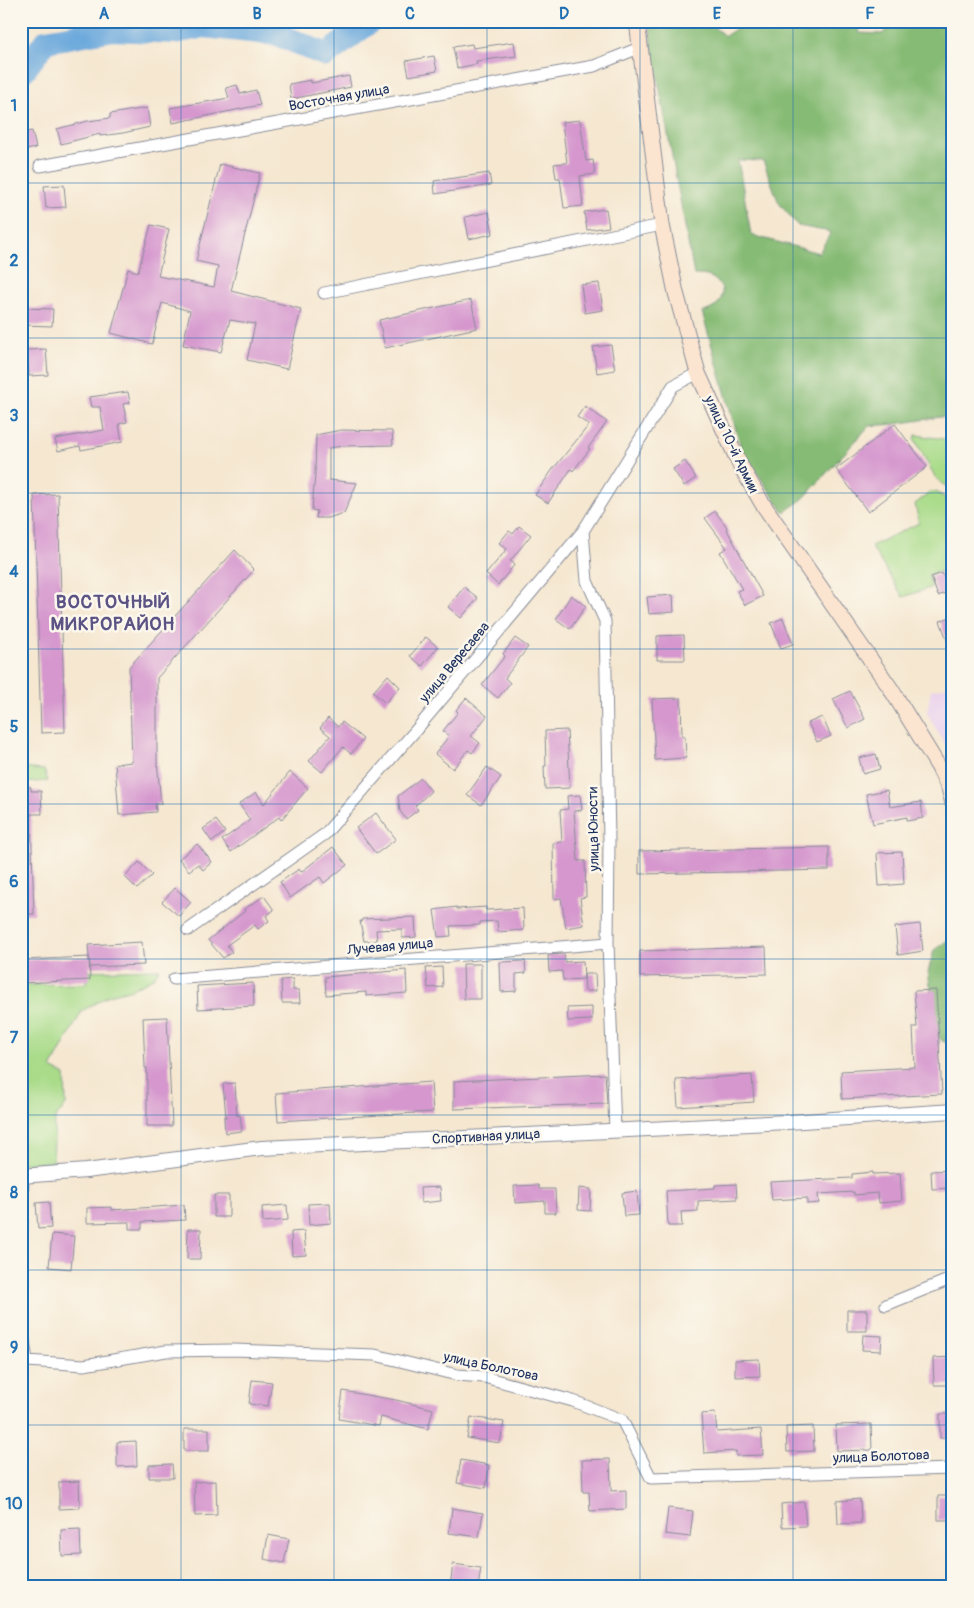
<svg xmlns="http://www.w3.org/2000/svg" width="974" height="1608" font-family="Pangolin,sans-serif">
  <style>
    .built { fill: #ead1ed }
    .green { fill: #a9db89; stroke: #628574 }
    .forest { fill: #86bb75; stroke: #50756a; fill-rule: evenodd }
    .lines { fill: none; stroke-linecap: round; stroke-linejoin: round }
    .river { stroke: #6aa8dc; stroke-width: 24 }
    .building { fill: #d597ce }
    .minor-casing { stroke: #888b97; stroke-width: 13 }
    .tertiary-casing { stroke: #888b97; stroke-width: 16 }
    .secondary-casing { stroke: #888b97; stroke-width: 17 }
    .minor { stroke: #fff; stroke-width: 11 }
    .tertiary { stroke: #fff; stroke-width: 14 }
    .secondary { stroke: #fce5d0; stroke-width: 15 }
    .grid { fill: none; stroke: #1f6fb2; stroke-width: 1; stroke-opacity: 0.55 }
    .labels { text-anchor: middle; stroke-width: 5; stroke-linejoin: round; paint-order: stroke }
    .street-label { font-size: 14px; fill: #1b2f5e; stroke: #fbf7ec }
    .district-label { font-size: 19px; font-weight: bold; letter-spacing: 1px; fill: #5c5385; stroke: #fbf7ec }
    .neatline { fill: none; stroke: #1f6fb2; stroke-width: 2 }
    .grid-label { font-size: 16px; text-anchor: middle; font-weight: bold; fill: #1f6fb2 }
  </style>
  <rect width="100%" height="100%" fill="#fbf7ec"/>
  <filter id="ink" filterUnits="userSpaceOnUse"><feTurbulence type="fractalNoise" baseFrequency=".02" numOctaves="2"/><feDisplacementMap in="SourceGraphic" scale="10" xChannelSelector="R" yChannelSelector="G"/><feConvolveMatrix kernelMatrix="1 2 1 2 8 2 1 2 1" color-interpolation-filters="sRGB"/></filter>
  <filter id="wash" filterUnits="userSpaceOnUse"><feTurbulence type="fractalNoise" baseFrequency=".0096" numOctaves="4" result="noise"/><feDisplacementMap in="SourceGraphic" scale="20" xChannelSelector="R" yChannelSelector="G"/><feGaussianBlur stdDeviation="1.12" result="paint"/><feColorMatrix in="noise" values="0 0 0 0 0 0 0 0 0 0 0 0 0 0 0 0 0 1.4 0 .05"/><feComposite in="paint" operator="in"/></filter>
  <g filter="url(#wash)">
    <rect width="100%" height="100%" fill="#f5e7d0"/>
    <path class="built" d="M953 685V758L927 713 931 690Z"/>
    <path class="green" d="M916 435 952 440 953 488 942 484 934 475 914 438Z
      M931 492H936L953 503V592L945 570 928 575 932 587 903 597 871 546 919 523 915 504Z
      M21 768 44 770 48 781 21 783Z
      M159 969 153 978 132 989 109 995 82 1011 51 1068 65 1075 66 1105 55 1118 53 1162 21 1164V985L86 984V971Z"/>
    <path class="forest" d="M650 21H706L725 36 748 21H856L859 33 882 34 897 21H953V415L895 424 869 426 803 499 784 512 742 451 702 312C719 310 731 291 714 279 708 275 701 275 694 275L651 42ZM738 160 763 161 779 203 798 226 831 232 819 253 751 235Z
      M948 940 953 942V1044L942 1041 930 1022 931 990 928 972 934 950Z"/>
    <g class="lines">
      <path class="river" d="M21 69 24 70 46 41 113 29 175 32 204 26 277 34 326 55 371 21"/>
    </g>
    <g id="blocks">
      <path class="building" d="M514 42 516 56 476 61 477 64 457 68 453 47 472 44 473 48Z
        M434 56 437 71 409 76 406 61Z
        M349 76 351 87 291 99 289 84 311 80V83Z
        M237 85 240 94 256 90 260 105 173 123 170 108 229 98 226 88Z
        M147 108 150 127 123 133 100 136V134L61 144 57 129 88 121 110 118V114Z
        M580 120 586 161 593 160 595 174 580 176 583 206 564 208 560 178H556L554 164 567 163 562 122Z
        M32 131 36 148 21 151V133Z
        M220 164 260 173 231 291 301 309 287 369 247 360 255 324 230 320 221 352 183 345 190 311 162 303 152 344 111 333 128 269 138 272 151 225 169 229 158 276 214 287 218 266 196 261Z
        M489 173 491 185 435 194 434 181Z
        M64 185 66 207 46 208 44 186Z
        M606 209 609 227 587 230 584 212Z
        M489 212 493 234 469 239 465 217Z
        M599 283 603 310 585 313 581 285Z
        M471 300 477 328 385 348 379 320Z
        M23 308 53 309 52 326 23 325Z
        M611 345 615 370 597 373 593 347Z
        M46 349 48 375 29 376 27 350Z
        M128 392 130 403 123 404 127 422 119 424 122 442 81 450 80 446 58 451 55 439 104 430 100 407H91L89 397Z
        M585 406 607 422 588 448 590 449 573 471 571 469 548 503 535 495 553 469 589 425 577 417Z
        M895 424 927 467 868 512 836 469Z
        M341 430 392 431 393 445 344 446 329 448V480L357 483 344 513 328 518H316L317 511 312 510 315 474 316 435Z
        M685 461 696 478 684 486 673 469Z
        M58 494 65 732 41 733 34 495Z
        M715 511 727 527 726 528 763 596 745 605 737 591 742 589 720 552 727 548 705 518Z
        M519 526 531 535 510 561 515 564 498 585 486 574 507 549 499 543 509 531 513 534Z
        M235 550 254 570 157 678V761L161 804H155L156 812 119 815 115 764 132 762 129 667Z
        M942 573 950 591 938 596 931 577Z
        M464 587 478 598 461 618 448 607Z
        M571 595 586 606 570 629 556 619Z
        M673 595 674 612 649 614 647 597Z
        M953 616V652L952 653 940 621Z
        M783 618 793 644 781 648 771 623Z
        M684 635 685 660H657V636Z
        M426 637 438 647 422 666 410 656Z
        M515 638 528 647 505 678 510 683 498 698 482 685 505 656 503 654Z
        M388 675 400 687 385 703 373 692Z
        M850 691 865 719 848 728 833 699Z
        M466 698 487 716 471 736 480 743 472 753 468 750 453 769 435 754 449 736 443 731 458 712 456 710Z
        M681 698 682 736H685L686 758 655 760 652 699Z
        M822 717 831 736 817 742 808 723Z
        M328 718 338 727 342 722 363 739 351 754 343 747 322 772 309 761 330 736 320 728Z
        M567 730 570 788 545 789 544 766H546L545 731Z
        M876 754 880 769 863 774 859 758Z
        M487 767 501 777 481 805 467 795Z
        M290 772 308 788 281 820 279 817 231 852 222 840 250 820 239 804 256 792 264 804Z
        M421 778 431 791 415 806 418 810 406 819 400 811 398 796Z
        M21 787H31V791H41L42 814H31L34 914H21Z
        M887 790 890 807 921 802 923 818 907 821V817L873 824 866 794Z
        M580 795 582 810 574 811 578 861H585L586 897 580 898 584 925 566 928 561 898 554 899 553 843 562 842 560 810 568 809 567 796Z
        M376 813 396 839 376 854 356 828Z
        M216 820 225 832 212 842 203 829Z
        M197 844 212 862 203 870 198 864 189 871 179 859Z
        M333 847 347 865 324 883 320 877 290 898 280 882 299 869 301 872Z
        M829 847V870L639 874V851Z
        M902 852 904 884 879 886 877 853Z
        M139 862 152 875 137 889 125 877Z
        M175 888 191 902 179 916 162 902Z
        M264 896 274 910 266 916 269 921 258 929 255 925 227 945 232 952 223 958 208 940 245 911 244 909Z
        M457 907V909L486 907V910L523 908 524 930 498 932 497 921 480 922V925L450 926 451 936 438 937 434 910Z
        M415 917 416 937 402 938V929L376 930 377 941H364L360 921H362V919Z
        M920 924 923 951 898 955 895 927Z
        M142 942 144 965 90 967 88 945Z
        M766 947 767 974 640 977V951Z
        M564 954 565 962 583 961 584 979 563 980 562 971 549 972 548 955Z
        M89 957 90 980 21 983V960Z
        M525 961 526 973 516 974V991L501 992 500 962Z
        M463 964H481V999H464Z
        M442 967 443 987 428 988 426 968Z
        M406 970 407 993 366 996V992L326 995 325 977Z
        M584 974H595L596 991H585Z
        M293 979V990H299L300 1003H282L281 980Z
        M253 983 254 1006 198 1009 197 986Z
        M936 990 942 1094 842 1099 841 1071 915 1067 913 1027H917L914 991Z
        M592 1007V1020L568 1021 567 1008Z
        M167 1017 172 1126H147V1068H145L143 1018Z
        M605 1074 607 1104 454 1109V1081Z
        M752 1075 754 1102 678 1107 676 1080Z
        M431 1082 433 1112 278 1121 276 1093Z
        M235 1083 237 1116 240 1115 242 1131 225 1133 224 1117H226L223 1084Z
        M953 1170V1188L932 1189 931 1171Z
        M873 1172V1174L900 1173 902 1201 879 1203 878 1193 854 1195V1192L818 1194 819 1203 807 1204V1198L772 1200 770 1182 852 1178V1174Z
        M736 1184 737 1199 698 1201V1211L681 1212 682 1226H668L666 1191 715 1188V1185Z
        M538 1185 539 1189H555L556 1213H545V1201L515 1203 514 1186Z
        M440 1187 441 1201 421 1203 420 1188Z
        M579 1188 591 1189 590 1211 578 1210Z
        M637 1191 639 1215 624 1216 622 1193Z
        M214 1195H229V1217H214Z
        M49 1202 51 1228 38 1229 36 1203Z
        M330 1203 331 1223 309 1225 308 1204Z
        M184 1205 185 1220 142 1222V1229H129V1222L87 1223V1208L112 1207V1210Z
        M287 1205 288 1220 263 1222 262 1207Z
        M188 1229H201L200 1259H187Z
        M304 1231 306 1255 292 1256 291 1232Z
        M52 1234 74 1236 71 1269 49 1267Z
        M847 1310H867V1331H847Z
        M863 1335 882 1336 881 1351 862 1350Z
        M953 1357V1385H934L933 1358Z
        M759 1359 760 1376 735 1377V1360Z
        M252 1380 272 1382 268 1406 249 1404Z
        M343 1391 396 1400 433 1409 428 1429 381 1417 379 1426 339 1419Z
        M715 1413 717 1432 761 1429 763 1455 736 1456V1451L704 1453 701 1414Z
        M940 1414H953V1439L940 1438Z
        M471 1417 504 1422 500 1443 467 1438Z
        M871 1424 872 1450 837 1451 836 1425Z
        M813 1426 814 1451 787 1452 786 1427Z
        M184 1429H209V1451H184Z
        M136 1441 137 1466 117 1467V1442Z
        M610 1459 611 1491 626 1490V1509L590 1511 589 1492H583L582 1460Z
        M461 1460 489 1465 486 1488 457 1483Z
        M172 1464 173 1478H149V1465Z
        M79 1481 80 1508 59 1509V1482Z
        M216 1481 217 1515 195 1516 194 1482Z
        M938 1496H953V1520H938Z
        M860 1499 861 1523 838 1524 837 1501Z
        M804 1502 806 1526 782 1527 781 1504Z
        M452 1508 483 1513 479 1537 449 1533Z
        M668 1508 693 1511 690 1537 665 1534Z
        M80 1529 81 1555 62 1556 61 1530Z
        M268 1535 289 1539 284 1563 264 1559Z
        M453 1564 481 1568 478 1587H450Z"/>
    </g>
  </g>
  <g filter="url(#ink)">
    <use href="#blocks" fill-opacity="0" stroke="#888b97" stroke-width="1"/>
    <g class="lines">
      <defs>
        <path id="minor" d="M40 166 594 66 639 48
          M324 293 662 225
          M583 531 587 581 605 621 609 841 608 943 615 1130
          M188 930 325 834 416 730 583 531 673 386 698 373
          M174 979 608 943
          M21 1259 23 1176
          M886 1305 953 1278
          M21 1320 27 1361 84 1365 166 1351 233 1350 375 1355 457 1375 484 1377 573 1401 622 1420 651 1478 953 1469"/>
        <path id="tertiary" d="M21 1176 86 1171 262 1148 788 1122 953 1111"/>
        <path id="secondary" d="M637 21 662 225 676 293 698 373 740 465 762 503 891 689 938 766 949 788 953 803"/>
      </defs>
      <use href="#minor" class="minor-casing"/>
      <use href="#tertiary" class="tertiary-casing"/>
      <use href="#secondary" class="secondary-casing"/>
      <use href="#minor" class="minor"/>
      <use href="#tertiary" class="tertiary"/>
      <use href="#secondary" class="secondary"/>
    </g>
  </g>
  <path class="grid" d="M181 21V1587M334 21V1587M487 21V1587M640 21V1587M793 21V1587M21 183H953M21 338H953M21 493H953M21 649H953M21 804H953M21 959H953M21 1115H953M21 1270H953M21 1425H953"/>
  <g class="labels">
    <g class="street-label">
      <text transform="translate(339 97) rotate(-10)" y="5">Восточная улица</text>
      <text transform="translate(732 444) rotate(64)" y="5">улица 10-й Армии</text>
      <text transform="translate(454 662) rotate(-50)" y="5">улица Вересаева</text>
      <text transform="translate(593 829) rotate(-91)" y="5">улица Юности</text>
      <text transform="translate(390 946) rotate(-5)" y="5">Лучевая улица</text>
      <text transform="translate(486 1136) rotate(-3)" y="5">Спортивная улица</text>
      <text transform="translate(491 1366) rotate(12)" y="5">улица Болотова</text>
      <text transform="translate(881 1456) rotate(-2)" y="5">улица Болотова</text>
    </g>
    <g class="district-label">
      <text x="113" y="608">ВОСТОЧНЫЙ<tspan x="113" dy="22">МИКРОРАЙОН</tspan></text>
    </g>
  </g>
  <rect width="974" height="1608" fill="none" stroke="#fbf7ec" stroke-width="55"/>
  <rect x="28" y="28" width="918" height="1552" class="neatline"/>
  <g class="grid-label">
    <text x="104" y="19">A</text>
    <text x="257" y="19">B</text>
    <text x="410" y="19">C</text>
    <text x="564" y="19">D</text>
    <text x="717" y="19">E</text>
    <text x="870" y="19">F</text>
    <text x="14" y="111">1</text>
    <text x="14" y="266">2</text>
    <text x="14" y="421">3</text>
    <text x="14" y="577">4</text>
    <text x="14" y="732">5</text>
    <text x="14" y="887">6</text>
    <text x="14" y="1043">7</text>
    <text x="14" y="1198">8</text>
    <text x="14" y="1353">9</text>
    <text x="14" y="1509">10</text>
  </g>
</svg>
